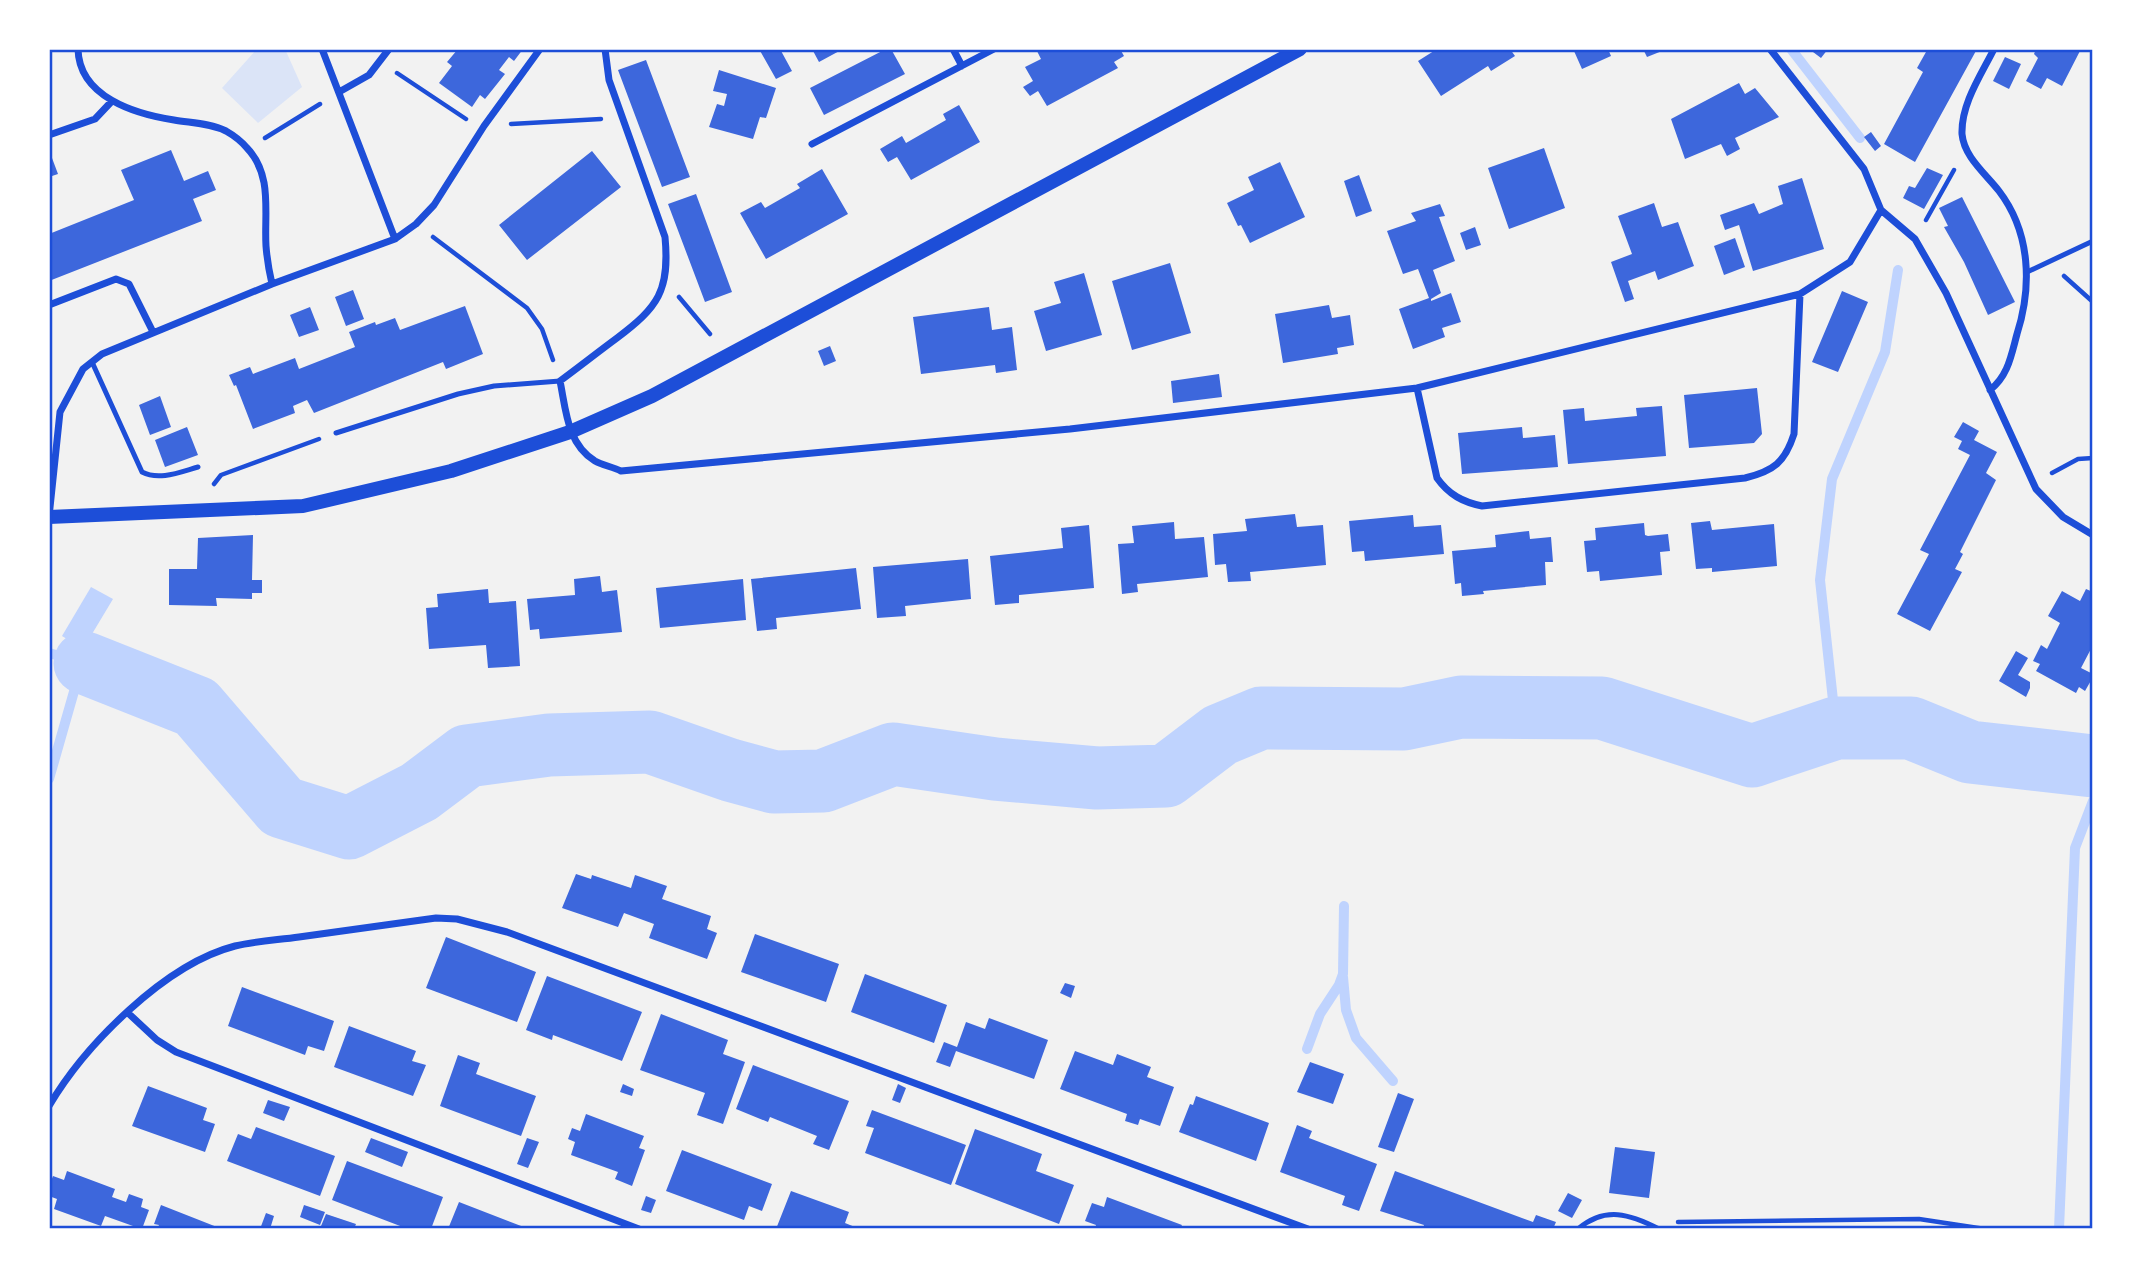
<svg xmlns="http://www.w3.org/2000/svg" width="2142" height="1278" font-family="Georgia,serif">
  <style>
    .green { fill: #dbe4f7 }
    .water { fill: #bfd3fe }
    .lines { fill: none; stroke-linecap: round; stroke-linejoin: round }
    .stream { stroke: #bfd3fe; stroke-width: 10 }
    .river { stroke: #bfd3fe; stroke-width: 63 }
    .building { fill: #3d67dc }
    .path { stroke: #1d4ed8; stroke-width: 4.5 }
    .service { stroke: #1d4ed8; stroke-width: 5 }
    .minor { stroke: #1d4ed8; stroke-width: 7 }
    .secondary { stroke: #1d4ed8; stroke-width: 14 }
    .neatline { fill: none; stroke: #1d4ed8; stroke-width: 2.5 }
  </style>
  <rect width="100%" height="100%" fill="#f2f2f2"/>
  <path class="green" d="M257 49H285L302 87 258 123 222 88Z"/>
  <path class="water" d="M91 587 113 599 83 649 62 636Z"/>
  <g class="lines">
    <path class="stream" d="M1791 49 1860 138
      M49 653 85 663 75 688 49 779
      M1836 728 1820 580 1832 479 1885 352 1898 270
      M1343 977 1346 1010 1356 1038 1393 1081
      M1307 1049 1320 1014 1339 985 1343 974 1344 906
      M2059 1229 2075 848 2093 801"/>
    <path class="river" d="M85 663 196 707 282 807 349 828 419 792 467 756 549 745 650 742 730 770 774 782 823 781 893 754 995 769 1097 778 1166 776 1220 735 1261 718 1404 719 1461 707 1602 708 1752 756 1836 728H1911L1970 752 2093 766"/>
  </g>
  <path class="building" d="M458 49H523L514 61 509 57 499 70 505 74 485 99 480 95 472 107 439 83 452 66 447 62Z
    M759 49H780L792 71 776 79Z
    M812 49H843L819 62Z
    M886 49H891L905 74 824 115 810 88Z
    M1036 49H1107L1109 52 1120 49 1124 56 1114 62 1118 68 1047 106 1038 91 1030 96 1023 87 1033 81 1025 67 1041 59Z
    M1437 49H1510L1515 56 1491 71 1488 66 1441 96 1418 61Z
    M1580 49H1608L1611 56 1582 69 1574 51Z
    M1643 49H1661L1662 51 1647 57Z
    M1814 49H1828L1821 58 1813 52Z
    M1921 49H1977L1915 162 1884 144 1923 72 1917 68 1926 52Z
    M2036 49H2081L2062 86 2047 78 2041 89 2026 81 2038 58 2034 54Z
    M2005 57 2021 64 2009 89 1993 81Z
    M646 60 690 177 662 187 618 70Z
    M719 70 776 88 766 118 760 117 753 139 709 127 717 104 724 106 727 94 713 91Z
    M1739 83 1745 94 1755 88 1779 117 1735 138 1740 149 1727 156 1721 144 1685 159 1671 119Z
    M959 105 980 142 911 180 897 157 888 162 880 149 902 136 906 143 946 120 943 114Z
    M1871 132 1881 146 1875 151 1864 137Z
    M1544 148 1565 208 1509 229 1488 168Z
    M171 150 184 181 208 171 216 190 193 199 202 221 49 281V234L134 200 121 170Z
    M592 151 621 187 527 260 499 225Z
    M52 158 58 174 49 177V159Z
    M1280 162 1305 217 1250 243 1241 225 1238 226 1227 203 1254 190 1248 177Z
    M1927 168 1943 175 1924 209 1903 198 1909 186 1915 188Z
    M822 169 848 214 766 259 740 213 761 202 765 208 800 188 797 184Z
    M1359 175 1372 211 1356 217 1344 181Z
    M1802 178 1824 249 1753 271 1739 225 1725 230 1720 215 1754 203 1759 214 1783 204 1778 186Z
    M696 194 732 292 705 302 668 204Z
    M1962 197 2015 302 1988 315 1964 262 1944 227 1948 226 1939 208Z
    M1654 203 1662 227 1678 222 1694 266 1658 280 1655 271 1628 281 1634 299 1625 302 1611 262 1632 254 1618 216Z
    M1440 204 1445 216 1439 217 1455 261 1433 270 1441 293 1431 299V301L1451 293 1461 322 1442 328 1445 337 1413 349 1399 309 1429 298 1418 269 1403 274 1387 231 1416 221 1411 213Z
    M1475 227 1481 245 1466 250 1460 233Z
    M1735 238 1745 267 1724 275 1714 246Z
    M1170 263 1191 333 1132 350 1112 281Z
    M1084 273 1102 335 1046 351 1034 311 1061 303 1054 282Z
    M353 290 364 319 346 326 335 297Z
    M1842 291 1868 302 1838 372 1812 362Z
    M1329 305 1332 318 1350 315 1354 345 1337 348 1338 354 1283 363 1275 314Z
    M465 306 483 354 446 369 443 362 314 413 307 400 293 406 295 413 253 429 236 385 234 386 229 375 250 367 253 374 295 358 299 369 355 347 349 332 375 322 376 325 395 318 400 330Z
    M310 307 319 330 299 337 290 315Z
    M989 307 992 330 1012 327 1017 370 996 373 995 365 921 374 913 317Z
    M830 346 836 361 824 366 818 351Z
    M1219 374 1222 397 1173 403 1171 381Z
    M1757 388 1762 434 1754 443 1689 448 1684 395Z
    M160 396 171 427 150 435 139 405Z
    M1662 406 1666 456 1568 464 1563 410 1584 408 1585 421 1637 416 1636 408Z
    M1963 422 1979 431 1974 440 1997 452 1986 473 1996 480 1960 552 1963 554 1955 569 1962 572 1930 631 1897 614 1929 554 1920 550 1970 455 1958 449 1962 441 1954 437Z
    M187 427 198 455 165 467 155 440Z
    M1522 427 1523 438 1555 435 1558 467 1462 474 1458 433Z
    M1295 514 1297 527 1323 525 1326 565 1250 572 1251 581 1228 582 1226 564 1215 565 1213 534 1247 531 1245 519Z
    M1413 515 1414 527 1441 525 1444 554 1365 561 1364 551 1352 552 1349 521Z
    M1710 521 1712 530 1774 524 1777 566 1712 572V568L1696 569 1691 523Z
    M1174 522 1175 539 1204 537 1208 577 1137 584 1138 592 1122 594 1118 544 1134 543 1132 526Z
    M1644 523 1645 535 1648 536 1668 534 1670 551 1660 552 1662 575 1600 581 1599 571 1587 572 1584 541 1596 540 1595 528Z
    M1089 525 1094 588 1019 595V603L995 605 990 556 1063 548 1061 528Z
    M1529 531 1530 539 1551 537 1553 562H1545L1546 585 1483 591 1484 594 1462 596 1461 583 1455 584 1452 551 1496 547 1495 535Z
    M253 535 252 580H262V593H252V599L216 598 217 606 169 605V569H197L198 538Z
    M968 559 971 599 905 606 906 616 877 618 873 567Z
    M856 568 861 609 776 618 777 629 757 631 751 579Z
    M600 576 602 592 617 590 622 632 540 639 539 629 530 630 527 599 575 595 574 579Z
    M743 579 746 620 660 628 656 588Z
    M488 589 489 603 516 601 520 666 488 668 486 645 429 649 426 608 438 607 437 594Z
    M2086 589 2093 592V645L2081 668 2093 674V677L2085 691 2079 687 2076 693 2036 671 2040 664 2033 661 2041 645 2047 649 2060 623 2048 616 2062 591 2080 601Z
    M2016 651 2028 658 2018 675 2030 682V688L2026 697 1999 681Z
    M576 874 591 879 592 875 631 888 635 875 667 886 662 899 711 916 707 929 717 933 707 959 649 938 654 924 624 913 618 927 562 908Z
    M755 934 839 964 826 1002 741 972Z
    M446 937 536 972 517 1022 426 988Z
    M865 974 947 1005 934 1043 851 1012Z
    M547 976 642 1012 622 1061 553 1035 552 1040 526 1030Z
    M1065 983 1075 986 1071 998 1060 993Z
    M242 987 334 1021 324 1051 308 1046 305 1055 228 1026Z
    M661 1014 728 1040 723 1054 745 1062 723 1124 697 1115 705 1093 640 1070Z
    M989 1018 1048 1040 1034 1079 956 1051 950 1067 936 1062 944 1042 957 1047 966 1022 985 1029Z
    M349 1026 416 1051 412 1061 426 1065 413 1096 334 1067Z
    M1075 1051 1113 1065 1117 1054 1151 1067 1147 1077 1174 1087 1160 1126 1140 1119 1138 1125 1125 1121 1127 1114 1060 1089Z
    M458 1055 480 1063 476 1074 536 1096 521 1136 440 1106Z
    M1310 1062 1344 1074 1333 1104 1297 1092Z
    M753 1065 849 1101 829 1150 813 1144 817 1136 770 1117 768 1122 736 1109Z
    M623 1084 634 1089 632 1096 620 1092Z
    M898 1084 906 1088 900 1103 892 1100Z
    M148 1086 207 1108 203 1120 215 1124 205 1152 132 1126Z
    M1398 1093 1414 1099 1394 1152 1378 1147Z
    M1196 1096 1269 1123 1256 1161 1179 1132 1190 1104 1193 1105Z
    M268 1100 290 1107 284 1121 263 1113Z
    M872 1110 966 1145 951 1185 865 1153 874 1128 866 1126Z
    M586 1114 644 1136 639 1148 645 1150 632 1186 615 1179 618 1172 571 1155 575 1142 568 1139 572 1128 580 1131Z
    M1297 1125 1312 1131 1309 1138 1377 1164 1359 1211 1342 1205 1345 1196 1280 1172Z
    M256 1127 335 1156 320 1196 227 1161 238 1134 251 1139Z
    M975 1129 1042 1154 1036 1171 1074 1185 1059 1224 955 1184Z
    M371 1138 408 1152 402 1167 365 1152Z
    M527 1138 539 1142 528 1168 517 1164Z
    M1615 1147 1655 1152 1649 1198 1609 1193Z
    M682 1150 772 1184 762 1211 749 1206 744 1220 666 1191Z
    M347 1161 443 1197 431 1229H408L332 1200Z
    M67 1171 115 1189 112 1197 126 1202 129 1194 143 1199 141 1207 149 1210 142 1229H132L133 1226 105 1216 101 1226 54 1209 57 1199 49 1196V1186L53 1176 64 1180Z
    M1395 1171 1533 1222 1536 1215 1556 1222 1553 1229H1423L1424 1225 1380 1211Z
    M791 1191 849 1212 845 1223 860 1229H776Z
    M1568 1193 1582 1200 1572 1218 1558 1211Z
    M646 1196 656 1200 651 1213 641 1210Z
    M1107 1197 1182 1225 1180 1229H1095L1096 1225 1085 1221 1092 1203 1104 1207Z
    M459 1202 529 1229H448Z
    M161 1205 222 1229H157L159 1225 154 1224Z
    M304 1205 325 1212 320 1225 300 1217Z
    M266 1213 274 1216 270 1229H260Z
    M326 1214 356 1224 354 1229H331L321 1226Z"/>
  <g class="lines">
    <path class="path" d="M397 73 466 119
      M511 124 601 119
      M265 138 320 104
      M1926 220 1954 170
      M433 237 527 308 542 329 553 360
      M2064 276 2093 302
      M679 297 710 334
      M2052 473 2078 459 2093 458
      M214 484 221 475 319 439
      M1678 1222 1919 1219 1985 1229"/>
    <path class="service" d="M2027 272 2093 241
      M92 362 142 472C159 481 180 472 198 467
      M336 433 458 394 494 386 560 381
      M1578 1229C1605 1206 1630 1214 1659 1229"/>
    <path class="minor" d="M78 49C79 97 135 114 174 120 191 123 210 123 226 131 233 135 242 142 247 148 273 175 264 213 266 246 267 259 269 271 272 284
      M322 49 395 239
      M605 49 609 80 665 237C670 291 658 307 617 338 598 352 579 367 560 381 566 410 567 444 595 461 602 465 613 467 621 471L1070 429 1417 388 1800 294 1850 262 1881 210 1864 169 1770 49
      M953 49 962 66
      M339 92 369 75 389 49
      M49 135 95 119 112 101
      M812 144 994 49
      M1881 210 1915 239 1946 293 2036 489 2063 517 2093 535
      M49 305 116 279 129 284 153 332
      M1417 388 1437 478C1449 495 1463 502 1482 506L1745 478C1774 471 1785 462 1794 434L1800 294
      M1990 390C2008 376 2011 356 2017 334 2032 287 2031 233 1999 191 1986 174 1964 157 1962 134 1961 104 1981 75 1994 49
      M49 517 60 412 83 369 102 354 272 284 395 239 416 224 434 205 484 126 540 49
      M127 1012 157 1040 176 1052 639 1229
      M49 1106C85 1045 165 964 235 946 256 941 278 940 299 937 344 931 390 924 436 918L457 919 507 932 1308 1229"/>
    <path class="secondary" d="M49 517 303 506 451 471 570 432 652 396 1300 49"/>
  </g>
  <rect width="2142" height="1278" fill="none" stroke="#ffffff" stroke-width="102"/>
  <rect x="51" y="51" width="2040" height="1176" class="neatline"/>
</svg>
